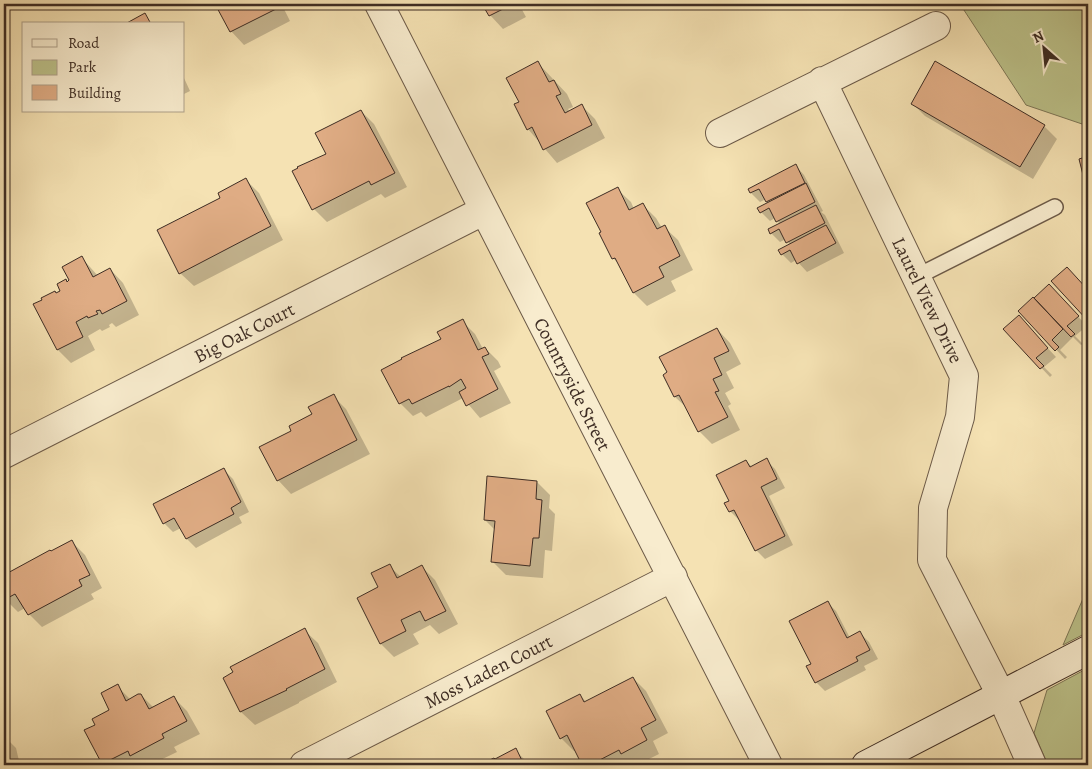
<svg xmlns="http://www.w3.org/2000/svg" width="1092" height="769" font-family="Alegreya,serif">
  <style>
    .green { fill: #bdc38b; stroke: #7e7858 }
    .shadow { fill: #0003 }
    .building { fill: #dfac84; stroke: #3e2d24 }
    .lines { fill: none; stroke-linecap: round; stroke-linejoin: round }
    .lane-casing { stroke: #6c5a48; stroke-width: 18 }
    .street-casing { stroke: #6c5a48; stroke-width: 30 }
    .secondary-casing { stroke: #3e2d24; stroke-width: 30 }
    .lane { stroke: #f8ecce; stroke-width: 15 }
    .street { stroke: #f8ecce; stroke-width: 28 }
    .secondary { stroke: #f8ecce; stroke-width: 28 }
    .labels { text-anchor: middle; stroke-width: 4; stroke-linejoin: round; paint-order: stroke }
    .street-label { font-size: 19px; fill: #3e2d24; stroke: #f8ecce }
  </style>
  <rect width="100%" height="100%" fill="#f5e2b3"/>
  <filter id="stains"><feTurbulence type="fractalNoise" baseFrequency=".004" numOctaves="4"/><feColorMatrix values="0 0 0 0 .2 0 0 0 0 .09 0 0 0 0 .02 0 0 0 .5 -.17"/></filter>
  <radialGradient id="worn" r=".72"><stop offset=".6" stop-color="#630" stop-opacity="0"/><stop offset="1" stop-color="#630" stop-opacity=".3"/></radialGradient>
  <path class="green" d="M960 4H1088V126L1026 105Z
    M1088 587V632L1063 645Z
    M1088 668V765H1048L1034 733 1047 690Z"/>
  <path class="shadow" d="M216 4H290L283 7 290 21 244 45 231 31Z
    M484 4H519L526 17 503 29 490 15Z
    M538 63 567 94 573 107 568 109 570 112 582 106 595 119 605 138 557 163 528 129 520 102Z
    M184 78 190 91 184 94Z
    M912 103 1044 126 1057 139 1033 179 925 116Z
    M361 111 374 124 407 187 385 198 381 194 327 222 314 209 294 171 327 154Z
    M796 166 804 175 823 211 821 212 825 215 844 253 807 272 796 260 791 263 782 254 790 245 786 239 780 242 771 233 780 224 775 218 770 221 761 212 768 204 766 199 760 202 751 193Z
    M246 180 259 193 283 240 194 286 180 273 222 198Z
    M617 189 631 202 634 209 643 205 656 218 662 228 664 227 678 240 693 270 671 281 676 291 647 306 634 293 620 265 613 258Z
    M82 258 98 276 110 269 123 283 139 315 116 327 112 323 109 325 110 327 102 331 100 329 88 336 95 350 71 363 58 350 56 294 61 292 67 283 71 281Z
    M1075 277 1088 291V319L1053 281Z
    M1049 286 1087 326 1075 336 1083 344 1081 345 1073 337 1060 350 1067 357 1065 359 1020 311Z
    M462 321 475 334 483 349 485 348 498 361 501 367 494 371 511 403 480 418 463 398 426 417 421 412 413 416 400 403 443 340Z
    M1027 326 1056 357 1044 367 1052 375 1050 377 1005 329Z
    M717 329 730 343 741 364 726 372 734 388 725 393 731 404 728 406 740 430 712 444 699 431 687 408 675 397 664 375Z
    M4 385 8 392 4 394Z
    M333 396 346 409 370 454 291 494 278 480 293 431 314 415Z
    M766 460 775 469 785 488 769 496 793 545 765 559 756 550 740 520H739L730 511 731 501 746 461 752 467Z
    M224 470 233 479 249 512 239 517 242 523 196 548 186 538 181 528 173 532 164 523Z
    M537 482 550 495 549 508 555 514 552 551 545 550 543 578 506 575 493 562 496 531 485 520Z
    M72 542 85 555 102 588 91 594 94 599 42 627 29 614 25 608 18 612 5 599 4 577 50 551 51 552Z
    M389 566 401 577 422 567 435 580 458 624 439 634 430 625 413 634 419 644 394 657 381 644 358 599 380 588Z
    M827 602 836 611 850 638 860 633 869 642 878 659 864 666 866 670 825 691 816 682 812 665Z
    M304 630 318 643 337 682 299 702V703L255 725 241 712 224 678Z
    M633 678 646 691 668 733 653 741 659 754 637 765 632 763 628 765H583L576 750 574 751 561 738 580 695 586 702Z
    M117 686 131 700 141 695 154 708 174 698 187 711 200 734 174 747 177 752 150 765H105L86 731 97 725 111 711Z
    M4 736 16 748 20 765H4Z
    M515 750 530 765H483Z"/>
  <path class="building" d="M215 4H276L278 8 230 32Z
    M482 4H513L489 16Z
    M145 13 151 24H125Z
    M538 61 549 82 554 80 561 94 556 96 565 113 582 104 592 125 543 150 532 127 527 130 514 104 519 102 506 78Z
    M935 61 1045 125 1020 167 911 104Z
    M361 110 395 173 371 185 369 181 312 210 292 171 298 168 297 167 326 154 315 133Z
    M1088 156V177L1084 179 1079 159Z
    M796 164 805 183 766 202 759 189 750 193 748 189Z
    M246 178 271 226 179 274 157 230 220 198 218 193Z
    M806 183 815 202 776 222 769 208 760 213 757 208Z
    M618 187 629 210 643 203 657 229 665 225 680 256 659 267 664 277 633 293 615 258 612 259 599 233 601 232 586 203Z
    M816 205 825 223 786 243 779 229 770 234 768 229Z
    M826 225 836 243 797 264 790 250 781 255 778 250Z
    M82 256 93 277 110 268 127 301 102 314 100 310 96 311 98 314 88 318 87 316 76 322 83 337 57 350 33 304 42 300 41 298 55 291 56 293 60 291 57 284 66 279 67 282 69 280 62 267Z
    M1067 267 1088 290V306L1085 309 1088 313V321L1051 281Z
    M1049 284 1079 316 1067 326 1075 334 1071 337 1034 298Z
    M1033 297 1063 329 1052 340 1059 347 1055 351 1018 311Z
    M1019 315 1048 348 1036 358 1044 366 1040 369 1003 329Z
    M463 319 478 350 485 347 489 354 482 357 498 389 466 406 459 392 466 388 461 379 449 387V386L412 404 409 399 399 404 381 370 402 359 401 358 441 339 437 332Z
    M717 328 729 351 714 358 722 375 713 379 719 391 715 392 728 417 698 432 679 395 674 397 663 375 667 372 659 357Z
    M334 394 357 440 277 481 259 447 291 431 289 426 312 414 308 407Z
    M767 458 777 479 761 487 785 536 755 551 734 510 729 512 724 503 729 501 716 475 746 460 750 467Z
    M224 468 241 502 231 508 234 514 186 539 174 518 163 524 153 504Z
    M487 476 537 481 536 499 542 500 539 538H533L530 566 491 562 495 521 484 520Z
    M72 540 90 575 79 580 82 586 28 615 15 594 4 600V575L50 550 51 551Z
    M390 564 397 578 422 565 446 611 425 621 420 611 401 620 406 631 380 644 357 598 378 587 371 573Z
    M828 601 847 638 860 631 870 650 856 657 858 661 815 683 806 666 811 664 789 621Z
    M305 628 325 669 286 689 287 690 240 712 223 678 233 672 230 667Z
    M633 677 656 720 641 728 647 740 621 754 619 750 590 765H582L567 735 560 739 546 711 580 694 584 702Z
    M118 684 126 701 138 694H141L149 709 174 696 187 721 162 734 164 738 130 756 128 751 102 764 84 730 95 725 92 719 109 710 101 693Z
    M4 736 11 765H4Z
    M516 748 524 765H479L494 758 495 759Z"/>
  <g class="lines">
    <defs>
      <path id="lane" d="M916 277 1055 207"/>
      <path id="street" d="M379 4 768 765
        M822 81 964 376 960 417 933 508 932 560 1001 695 1032 765
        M720 133 936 26
        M4 454 483 211
        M304 765 673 577"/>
      <path id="secondary" d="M866 765 1088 650"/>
    </defs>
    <use href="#lane" class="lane-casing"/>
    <use href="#street" class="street-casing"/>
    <use href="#secondary" class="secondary-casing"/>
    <use href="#lane" class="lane"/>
    <use href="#street" class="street"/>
    <use href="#secondary" class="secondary"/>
  </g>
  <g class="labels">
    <g class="street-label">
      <text transform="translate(928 300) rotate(64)" y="7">Laurel View Drive</text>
      <text transform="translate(244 332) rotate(-27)" y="7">Big Oak Court</text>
      <text transform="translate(573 384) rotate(63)" y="7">Countryside Street</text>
      <text transform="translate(488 671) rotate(-27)" y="7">Moss Laden Court</text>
    </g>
  </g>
  <rect width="1092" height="769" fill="none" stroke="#f5e2b3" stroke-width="20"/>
  <rect x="5" y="5" width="1082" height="759" fill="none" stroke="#3e2d24" stroke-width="2.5"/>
  <rect x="10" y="10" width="1072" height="749" fill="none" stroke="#3e2d24"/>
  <rect x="22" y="22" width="162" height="90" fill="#f8ecce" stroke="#aea08a"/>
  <rect x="32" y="39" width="25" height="8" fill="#f8ecce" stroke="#aea08a"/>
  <text x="68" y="48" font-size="15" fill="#3e2d24">Road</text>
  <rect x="32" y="60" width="25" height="15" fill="#bdc38b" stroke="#aea08a"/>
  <text x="68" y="72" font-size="15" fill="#3e2d24">Park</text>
  <rect x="32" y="85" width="25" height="15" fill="#dfac84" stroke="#aea08a"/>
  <text x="68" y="98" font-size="15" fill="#3e2d24">Building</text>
  <g transform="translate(1044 48) rotate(333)" stroke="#f8ecce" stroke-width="4" paint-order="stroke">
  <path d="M0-4L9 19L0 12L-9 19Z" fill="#3e2d24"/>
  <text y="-8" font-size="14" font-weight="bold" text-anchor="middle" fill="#3e2d24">N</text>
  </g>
  <rect width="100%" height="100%" filter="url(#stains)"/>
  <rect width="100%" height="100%" fill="url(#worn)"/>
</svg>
